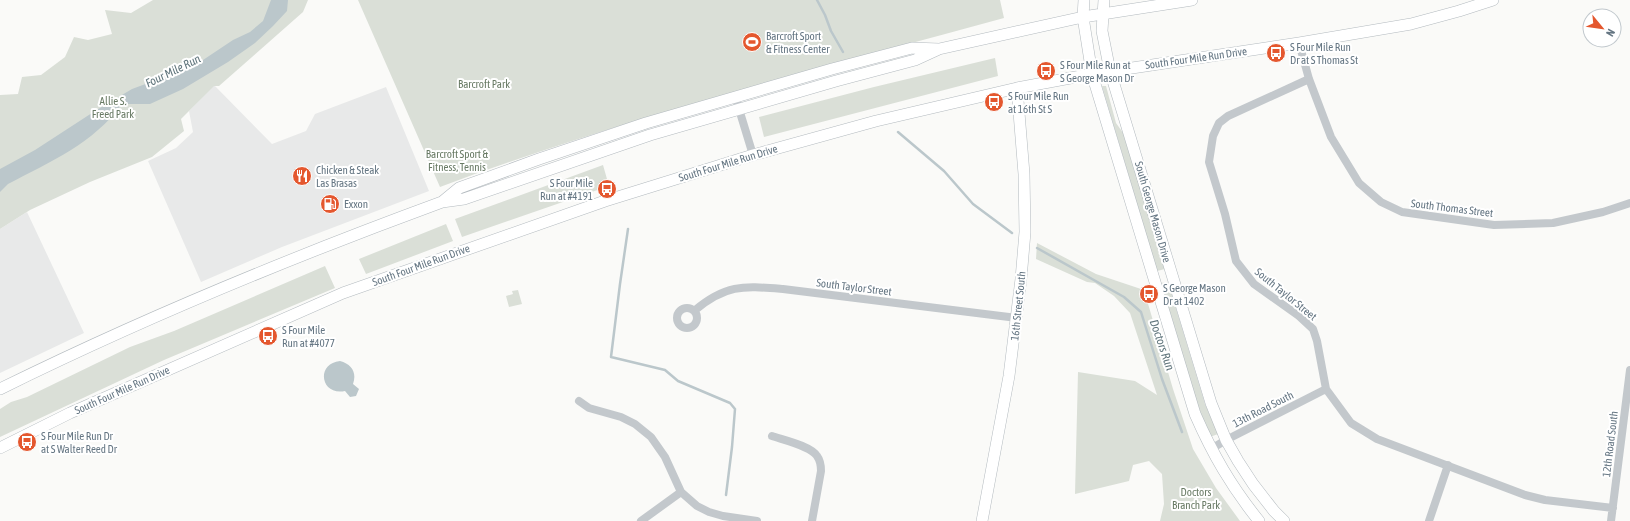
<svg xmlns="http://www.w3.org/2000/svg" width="1630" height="521" font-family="'Asap Condensed',sans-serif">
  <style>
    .built { fill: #e8e9e9 }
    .green { fill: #dadfd7 }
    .water { fill: #bbc7cb }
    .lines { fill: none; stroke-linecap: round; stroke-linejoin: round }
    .stream { stroke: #bbc7cb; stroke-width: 2.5 }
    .secondary-casing { stroke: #b3babf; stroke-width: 12 }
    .street { stroke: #c3c8cc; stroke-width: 8 }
    .secondary { stroke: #fff; stroke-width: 11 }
    .labels { text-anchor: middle; stroke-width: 4; stroke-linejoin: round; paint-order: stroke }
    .poi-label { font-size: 11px; fill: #657683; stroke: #fff; text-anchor: start }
    .street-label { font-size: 11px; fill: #657683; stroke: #fff }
    .park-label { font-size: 11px; fill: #687a64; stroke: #fff }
    .water-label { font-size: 12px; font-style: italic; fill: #60757c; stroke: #fff }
  </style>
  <rect width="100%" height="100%" fill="#fafaf8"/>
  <path class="built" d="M214 85 272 144 306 131 315 114 386 87 429 191 282 247 201 282 148 161 176 148 193 132 189 111Z
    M27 212 84 333 0 373V229Z"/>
  <path class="green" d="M153 0H308L303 12 219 86H214L181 119 184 131 152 157 90 182 30 210 0 229V95L18 94 22 77 41 75 65 57 74 37 88 40 112 34 105 10 131 13Z
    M358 0H1000L1004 18C814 70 624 118 440 187Z
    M995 58 998 76 764 137 759 117 874 87Z
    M1102 86H1106L1116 123 1126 137 1165 269 1157 271Z
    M603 165 609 186 462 237 455 219Z
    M446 224 453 241 366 274 359 259Z
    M1037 243 1096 274 1144 290 1173 389 1193 449 1216 488 1240 521H1160L1164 504 1162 474 1149 461 1133 465 1129 481 1075 494 1078 372 1135 381 1157 395 1130 313 1114 296 1095 283 1087 282 1036 259Z
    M325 266 335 288 164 360 0 437V409L11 402 27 397 130 347 174 331Z
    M1168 282 1205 404 1218 434 1210 437 1193 393 1161 283Z
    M518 290 522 304 509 307 506 296 513 294 512 291Z"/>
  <path class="water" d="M271 0H288L287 11 273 26 255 43 228 62 183 89 150 104H122C94 143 50 162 8 184L0 192V169L35 150 95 111 132 89 194 66 233 40 250 32 263 21Z
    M340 361C352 364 357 373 353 384L359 389 356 396 350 397 345 391C321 396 315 364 340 361Z"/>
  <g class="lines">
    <path class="stream" d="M817 0 825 15 831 31 843 52
      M898 132 944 171 973 204 1012 233
      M628 229 620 284 611 357 665 370 678 381 730 403 735 409 732 447 726 495
      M1037 248 1124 297 1141 312 1162 379 1182 432"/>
    <defs>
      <path id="secondary" d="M1084 0 1083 17 1092 74 1195 414C1213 455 1231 486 1259 521
        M1104 0 1102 31 1110 71 1211 403 1226 440 1238 461 1253 484 1274 511 1284 521
        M442 202 459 188 539 159 646 123 832 69 912 48 939 49 1083 17 1192 0
        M0 389C144 318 292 257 442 202L464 199 650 135 836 81 915 60 939 49
        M0 448 70 413 343 293 605 201 753 155 876 121 1017 88 1092 74 1299 43 1411 24 1459 11 1493 0
        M982 521 1009 376 1021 279 1025 232 1024 174 1017 88"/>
    </defs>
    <use href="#secondary" class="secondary-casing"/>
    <path class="street" d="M1299 43 1309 79 1331 137 1359 183 1381 202 1402 212 1494 225 1553 223 1603 212 1630 203
      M1309 79 1228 116 1219 123 1213 136 1209 162 1225 214 1236 261 1254 284 1299 316 1313 329 1317 341 1326 389 1351 423 1377 439 1525 495 1545 500 1613 508
      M735 96 753 155
      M677 318a10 10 0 1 1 20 0a10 10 0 1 1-20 0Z
      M694 311C726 284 743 286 783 289L1017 318
      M579 401 589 408 621 417 635 424 651 437 665 457 681 492 697 506 709 512 723 516 757 521
      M772 436C784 440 811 446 817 456 820 460 821 466 821 471L812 521
      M1211 449 1226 440 1326 389
      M641 521 681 492
      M1429 521 1448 465
      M1611 521 1630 370"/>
    <use href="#secondary" class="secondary"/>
  </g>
  <defs>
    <symbol id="stadium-disc" viewBox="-11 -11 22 22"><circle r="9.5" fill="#e4572e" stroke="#fff"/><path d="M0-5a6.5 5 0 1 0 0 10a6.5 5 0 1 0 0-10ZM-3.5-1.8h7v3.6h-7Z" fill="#fff"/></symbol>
    <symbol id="bus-disc" viewBox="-11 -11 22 22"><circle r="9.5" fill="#e4572e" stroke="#fff"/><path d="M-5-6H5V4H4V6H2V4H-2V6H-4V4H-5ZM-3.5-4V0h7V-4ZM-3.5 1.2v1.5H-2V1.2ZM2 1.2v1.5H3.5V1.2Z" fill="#fff"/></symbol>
    <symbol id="restaurant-disc" viewBox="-11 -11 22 22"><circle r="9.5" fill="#e4572e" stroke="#fff"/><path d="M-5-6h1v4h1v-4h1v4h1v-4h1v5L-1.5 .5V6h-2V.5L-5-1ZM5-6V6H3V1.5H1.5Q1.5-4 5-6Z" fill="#fff"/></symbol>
    <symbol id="fuel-disc" viewBox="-11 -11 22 22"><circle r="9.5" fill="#e4572e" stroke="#fff"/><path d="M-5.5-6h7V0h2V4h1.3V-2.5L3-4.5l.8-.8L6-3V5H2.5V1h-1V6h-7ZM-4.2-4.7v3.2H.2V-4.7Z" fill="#fff"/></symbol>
  </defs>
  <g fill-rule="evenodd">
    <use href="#stadium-disc" x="741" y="31" width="22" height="22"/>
    <use href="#bus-disc" x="1265" y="42" width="22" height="22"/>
    <use href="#bus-disc" x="1035" y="60" width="22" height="22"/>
    <use href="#bus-disc" x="983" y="91" width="22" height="22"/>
    <use href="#restaurant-disc" x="291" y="165" width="22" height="22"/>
    <use href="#bus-disc" x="596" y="178" width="22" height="22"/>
    <use href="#fuel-disc" x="319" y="193" width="22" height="22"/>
    <use href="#bus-disc" x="1138" y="283" width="22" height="22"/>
    <use href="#bus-disc" x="257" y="325" width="22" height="22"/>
    <use href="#bus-disc" x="16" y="431" width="22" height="22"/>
  </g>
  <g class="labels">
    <g class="poi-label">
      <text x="766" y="40">Barcroft Sport<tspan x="766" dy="13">&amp; Fitness Center</tspan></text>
      <text x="1290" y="51">S Four Mile Run<tspan x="1290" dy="13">Dr at S Thomas St</tspan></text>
      <text x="1060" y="69">S Four Mile Run at<tspan x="1060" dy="13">S George Mason Dr</tspan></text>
      <text x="1008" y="100">S Four Mile Run<tspan x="1008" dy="13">at 16th St S</tspan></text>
      <text x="316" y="174">Chicken &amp; Steak<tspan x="316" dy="13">Las Brasas</tspan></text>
      <text x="593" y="187" text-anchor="end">S Four Mile<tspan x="593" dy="13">Run at #4191</tspan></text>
      <text x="344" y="208">Exxon</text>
      <text x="1163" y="292">S George Mason<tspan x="1163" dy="13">Dr at 1402</tspan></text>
      <text x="282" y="334">S Four Mile<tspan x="282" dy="13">Run at #4077</tspan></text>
      <text x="41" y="440">S Four Mile Run Dr<tspan x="41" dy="13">at S Walter Reed Dr</tspan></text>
    </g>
    <g class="street-label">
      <text transform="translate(1196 58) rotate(-8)" y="4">South Four Mile Run Drive</text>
      <text transform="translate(728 163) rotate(-17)" y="4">South Four Mile Run Drive</text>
      <text transform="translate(1452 208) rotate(7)" y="4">South Thomas Street</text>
      <text transform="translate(1153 212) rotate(74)" y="4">South George Mason Drive</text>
      <text transform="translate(421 265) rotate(-20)" y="4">South Four Mile Run Drive</text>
      <text transform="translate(854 287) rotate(7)" y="4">South Taylor Street</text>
      <text transform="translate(1286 294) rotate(39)" y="4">South Taylor Street</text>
      <text transform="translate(1018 306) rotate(-84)" y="4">16th Street South</text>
      <text transform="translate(122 390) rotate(-24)" y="4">South Four Mile Run Drive</text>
      <text transform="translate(1263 409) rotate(-27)" y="4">13th Road South</text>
      <text transform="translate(1610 444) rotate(-83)" y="4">12th Road South</text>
    </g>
    <g class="park-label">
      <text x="484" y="88">Barcroft Park</text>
      <text x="113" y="105">Allie S.<tspan x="113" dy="13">Freed Park</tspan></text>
      <text x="457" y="158">Barcroft Sport &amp;<tspan x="457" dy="13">Fitness, Tennis</tspan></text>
      <text x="1196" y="496">Doctors<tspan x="1196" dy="13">Branch Park</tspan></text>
    </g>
    <g class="water-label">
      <text transform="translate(173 71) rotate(-26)" y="4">Four Mile Run</text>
      <text transform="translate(1162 345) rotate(71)" y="4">Doctors Run</text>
    </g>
  </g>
  <g transform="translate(1602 28) rotate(119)"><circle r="19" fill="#ffffff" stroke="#c1c8cd"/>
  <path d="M0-3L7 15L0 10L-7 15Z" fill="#e4572e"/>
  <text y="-6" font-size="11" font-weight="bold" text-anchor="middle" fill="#657683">N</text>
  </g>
</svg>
